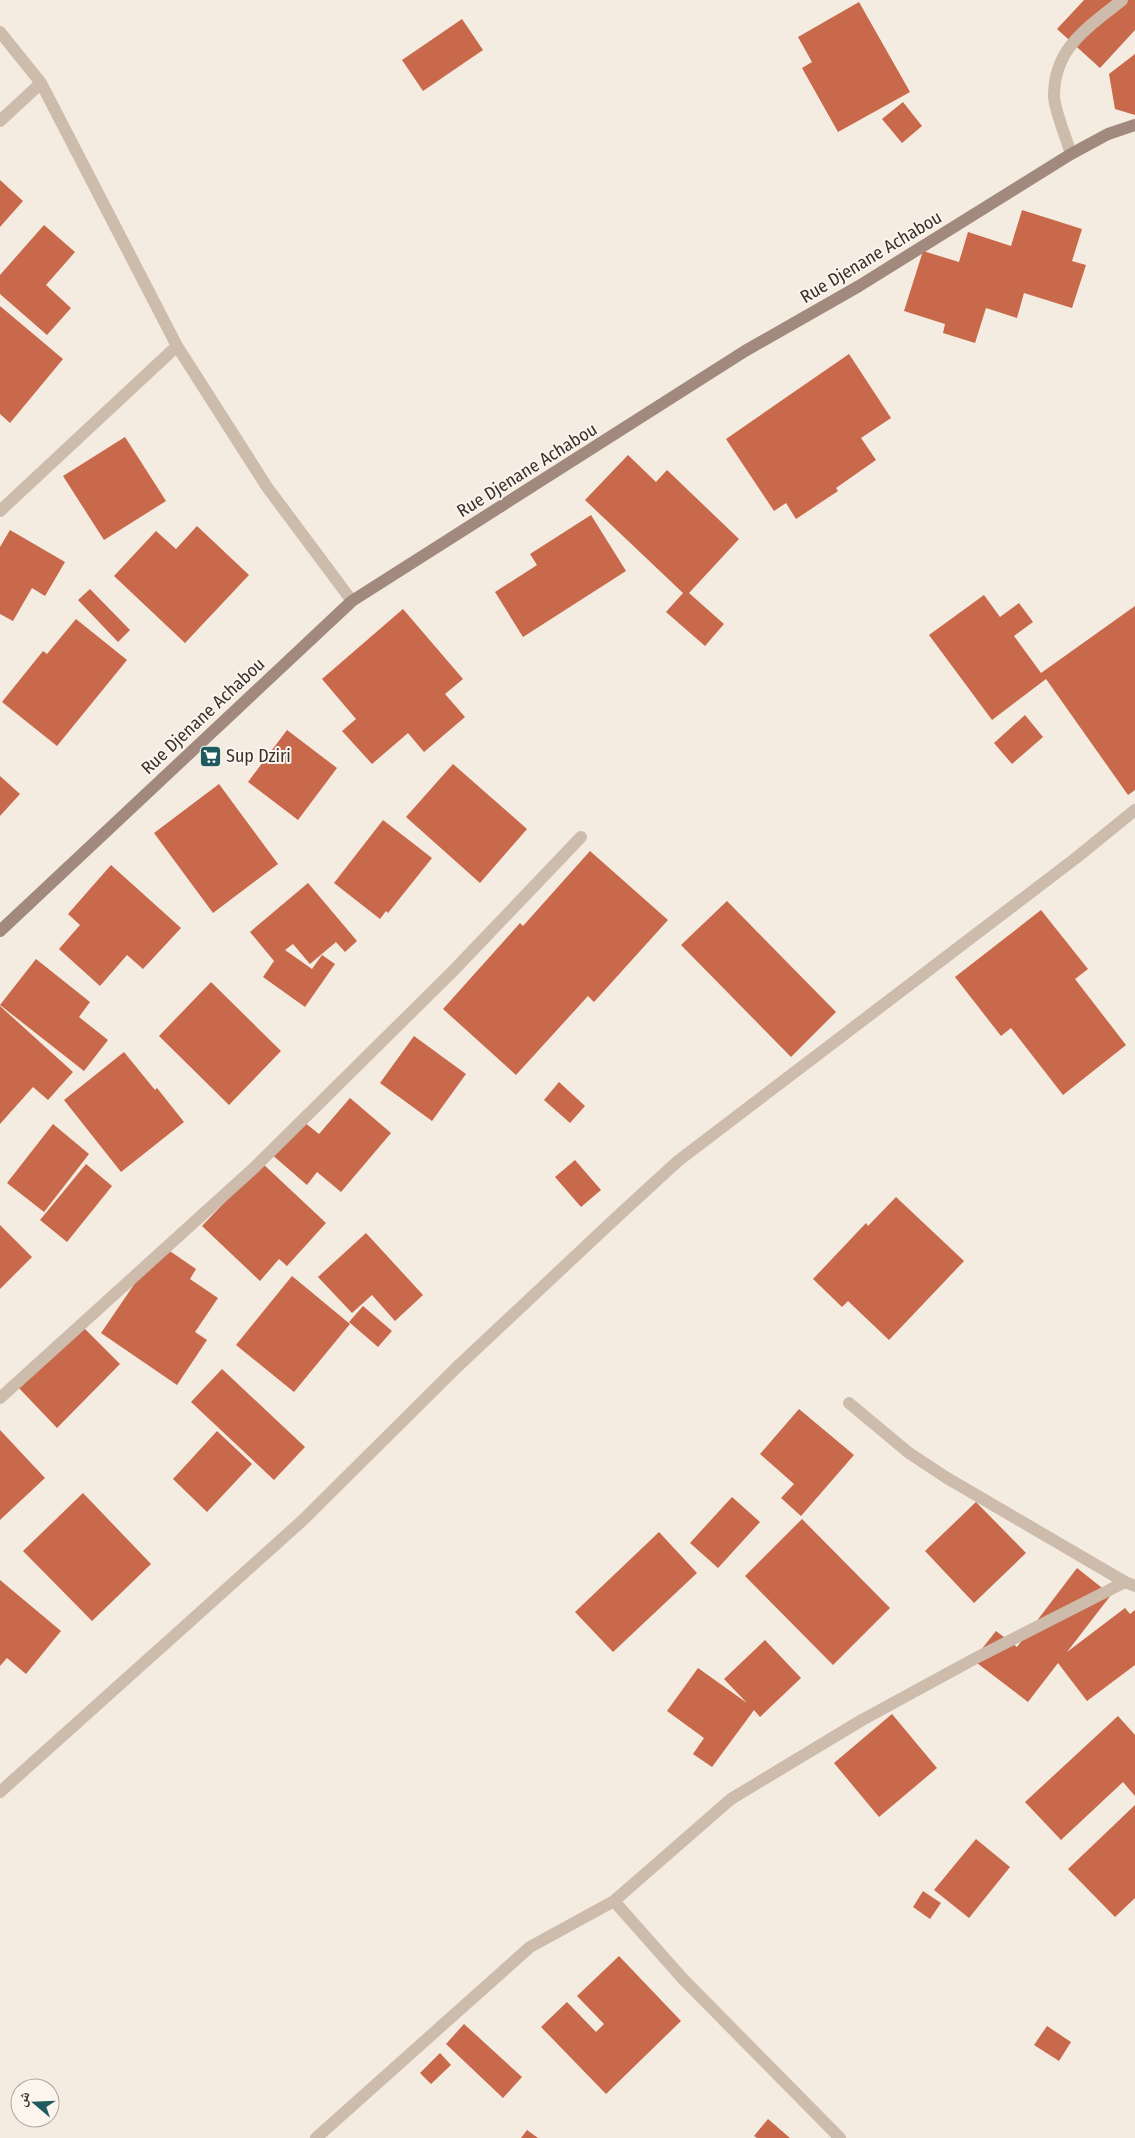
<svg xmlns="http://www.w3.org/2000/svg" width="1135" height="2138" font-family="'Fira Sans Condensed','Noto Naskh Arabic',sans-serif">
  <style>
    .building { fill: #c8694b }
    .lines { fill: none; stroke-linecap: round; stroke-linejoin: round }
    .minor { stroke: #cdbbac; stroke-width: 12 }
    .secondary { stroke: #a18a7d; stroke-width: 12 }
    .labels { text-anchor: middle; stroke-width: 4; stroke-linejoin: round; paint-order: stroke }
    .street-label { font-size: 18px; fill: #3b302b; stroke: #fbf5ee }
    .poi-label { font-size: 18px; fill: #3b302b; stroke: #fbf5ee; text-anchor: start }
  </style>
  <rect width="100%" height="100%" fill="#f4ebe1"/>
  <path class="building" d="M1084 0H1135V30L1100 68 1057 29Z
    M859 2 910 92 838 132 802 68 812 62 798 37Z
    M462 19 483 50 423 91 402 60Z
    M1135 54V115L1115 109 1109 74Z
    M903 102 922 126 902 143 882 119Z
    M0 180 23 201 0 227Z
    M1022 210 1082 229 1072 261 1086 265 1072 308 1024 293 1017 318 986 308 975 343 943 333 945 324 904 311 923 251 959 262 968 232 1011 246Z
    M44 225 75 252 46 285 71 308 47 335 0 294V275Z
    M0 306 63 359 10 423 0 414Z
    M849 354 891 418 861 438 876 460 836 488 838 491 796 519 786 503 774 511 726 439Z
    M125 437 166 501 104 540 63 476Z
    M628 455 656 482 667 470 739 539 689 593 724 624 705 646 666 612 683 593 585 500Z
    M591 515 626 571 523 637 495 592 537 565 530 554Z
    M197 526 249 575 185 643 114 576 156 531 176 549Z
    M10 530 65 562 45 596 32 588 13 621 0 614V547Z
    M90 589 130 630 118 642 78 600Z
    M984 595 1000 617 1019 603 1033 622 1014 636 1041 673 1135 606V790L1128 795 1046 679 992 720 929 635Z
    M403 609 463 679 445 694 465 717 424 752 408 733 372 764 342 731 356 719 322 679Z
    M76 619 127 660 57 746 2 702 43 651 47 654Z
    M1025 715 1043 737 1012 764 994 743Z
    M287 730 337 768 298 820 248 782Z
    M453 764 527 829 480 883 406 817Z
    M0 776 20 794 0 816Z
    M219 784 278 864 213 913 154 833Z
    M383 820 432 858 388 913 386 911 380 919 334 883Z
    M590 851 668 920 594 1002 588 996 516 1075 443 1009 520 923 523 926Z
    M111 865 181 928 143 969 127 955 100 986 59 949 80 925 68 914Z
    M308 883 357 941 345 952 336 942 310 964 293 944 285 950 312 969 322 955 335 964 305 1007 263 977 274 961 250 932Z
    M727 901 836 1012 791 1057 681 945Z
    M1041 910 1088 969 1075 979 1126 1045 1063 1095 1011 1028 1001 1036 955 977Z
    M36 959 90 1002 79 1017 108 1040 84 1071 0 1005Z
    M211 982 281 1051 229 1105 159 1036Z
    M0 1006 73 1072 48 1100 33 1087 0 1124Z
    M414 1036 466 1074 432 1121 380 1083Z
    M124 1052 155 1090 157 1088 184 1122 121 1172 64 1100Z
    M559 1082 585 1106 570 1123 544 1100Z
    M350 1098 391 1133 341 1192 317 1172 307 1185 270 1153 299 1118 319 1134Z
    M53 1124 89 1154 44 1212 7 1183Z
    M575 1160 601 1190 581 1207 555 1177Z
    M262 1163 326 1223 287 1266 279 1259 260 1281 202 1226Z
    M86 1164 112 1186 67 1242 40 1220Z
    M896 1197 964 1261 889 1340 848 1301 842 1307 813 1279 866 1223 868 1226Z
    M0 1225 32 1257 0 1289Z
    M366 1233 423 1295 395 1321 372 1295 352 1313 318 1277Z
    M161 1245 196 1269 190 1279 218 1298 195 1332 207 1340 177 1385 101 1333Z
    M292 1276 350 1324 294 1392 236 1345Z
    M363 1306 392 1331 378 1347 349 1322Z
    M80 1324 120 1364 57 1428 17 1386Z
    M222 1369 305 1447 274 1480 191 1402Z
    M799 1409 854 1455 801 1516 781 1498 794 1484 760 1454Z
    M0 1430 45 1478 0 1520Z
    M217 1431 252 1464 207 1512 173 1479Z
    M83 1493 151 1564 92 1621 23 1551Z
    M732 1497 760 1522 718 1568 690 1543Z
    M976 1502 1026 1553 974 1603 925 1551Z
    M802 1519 890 1608 833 1665 745 1576Z
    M659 1532 697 1573 613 1652 575 1612Z
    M1077 1568 1111 1595 1067 1652 1125 1608 1130 1614 1135 1610V1665L1087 1701 1058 1663 1028 1702 973 1660 996 1631 1017 1647Z
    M0 1580 61 1631 26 1674 7 1658 0 1666Z
    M765 1640 801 1678 760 1717 754 1710 712 1767 693 1754 704 1738 667 1711 698 1668 747 1703 724 1679Z
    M892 1714 937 1768 879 1817 834 1763Z
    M1118 1716 1135 1735V1796L1123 1782 1061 1840 1025 1802Z
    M1135 1805V1898L1115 1917 1068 1869Z
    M976 1839 1010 1867 969 1918 934 1890Z
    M923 1891 941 1903 930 1919 913 1907Z
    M619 1956 681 2021 606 2094 541 2027 567 2002 596 2032 604 2024 577 1996Z
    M464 2024 522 2077 503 2098 446 2044Z
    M1047 2026 1071 2042 1059 2061 1034 2045Z
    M440 2053 451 2065 431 2084 420 2073Z
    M768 2119 790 2138H757L754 2136Z
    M527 2130 538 2138H521Z"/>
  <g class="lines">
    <path class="minor" d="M0 32 41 83 177 346 267 487 352 601
      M0 121 41 83
      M1071 154C1067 140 1054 109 1054 96 1054 47 1088 28 1122 0
      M0 511 177 346
      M0 1398 255 1167 454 970 581 837
      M849 1403 909 1453 947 1478 1125 1582 1135 1586
      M0 1792 303 1520 456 1368 618 1216 678 1161 1076 858 1135 810
      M614 1901 683 1979 840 2138
      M316 2138 530 1947 614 1901 731 1799 862 1720 974 1659 1125 1582"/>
    <path class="secondary" d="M0 931 352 601 745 351 859 286 1071 154 1108 134 1135 125"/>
  </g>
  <defs>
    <symbol id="supermarket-square" viewBox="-11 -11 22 22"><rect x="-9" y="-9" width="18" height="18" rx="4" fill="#1f5a5e" stroke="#fbf5ee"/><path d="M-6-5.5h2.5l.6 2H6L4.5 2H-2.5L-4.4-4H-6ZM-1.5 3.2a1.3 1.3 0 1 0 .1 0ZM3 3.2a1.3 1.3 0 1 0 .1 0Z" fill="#fff"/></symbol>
  </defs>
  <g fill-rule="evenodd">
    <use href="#supermarket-square" x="198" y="744" width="25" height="25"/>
  </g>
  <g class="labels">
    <g class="street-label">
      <text transform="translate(871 257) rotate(-31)" y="6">Rue Djenane Achabou</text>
      <text transform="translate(527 470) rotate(-32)" y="6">Rue Djenane Achabou</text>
      <text transform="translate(203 716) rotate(-43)" y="6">Rue Djenane Achabou</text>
    </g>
    <g class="poi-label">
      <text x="226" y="762">Sup Dziri</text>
    </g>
  </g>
  <g transform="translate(35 2103) rotate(289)"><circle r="24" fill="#fbf5ee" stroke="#aea6a0"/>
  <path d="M0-4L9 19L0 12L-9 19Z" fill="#1f5a5e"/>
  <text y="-8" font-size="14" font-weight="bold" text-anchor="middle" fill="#3b302b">ش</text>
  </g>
</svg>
